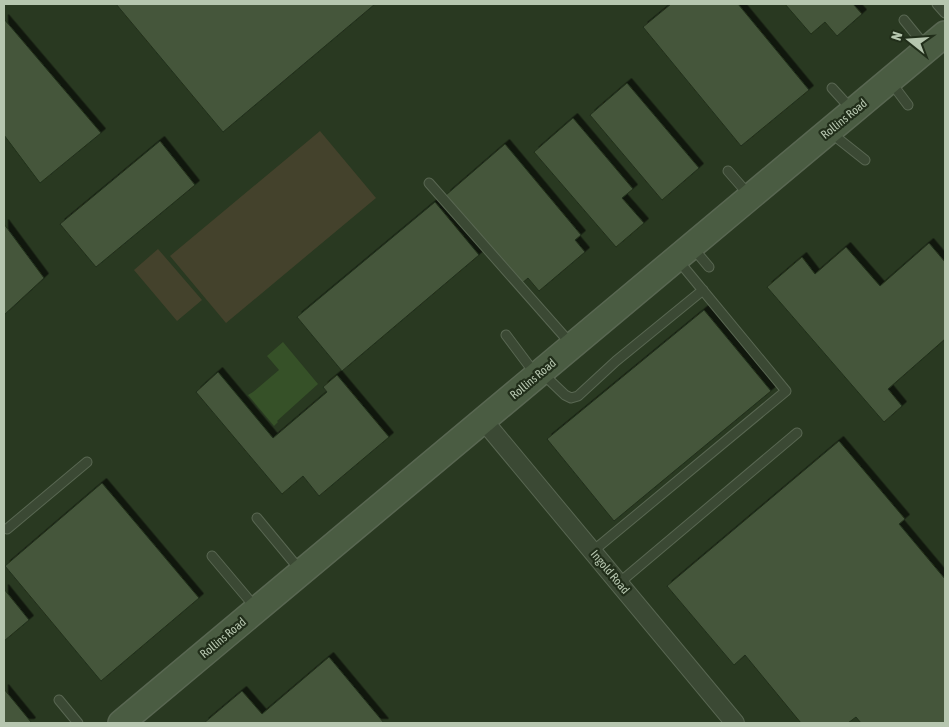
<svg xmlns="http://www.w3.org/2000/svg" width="949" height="727" font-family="'Asap Condensed',sans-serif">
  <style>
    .green { fill: #44422c }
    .water { fill: #365128 }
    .building { fill: #44573a; stroke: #23301c; filter: url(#shadow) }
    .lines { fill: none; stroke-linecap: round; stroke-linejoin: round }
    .lane-casing { stroke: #596752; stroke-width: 11 }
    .street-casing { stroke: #596752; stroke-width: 20 }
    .secondary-casing { stroke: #596752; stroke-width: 28 }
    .lane { stroke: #3b4934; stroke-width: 9 }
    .street { stroke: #3b4934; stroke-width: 18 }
    .secondary { stroke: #4a5c42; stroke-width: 25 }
    .labels { text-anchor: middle; stroke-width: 4.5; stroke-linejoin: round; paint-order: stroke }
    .street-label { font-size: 12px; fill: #b6c6af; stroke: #212e1a }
  </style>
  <defs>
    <filter id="shadow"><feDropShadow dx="4.5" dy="-4.5" stdDeviation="0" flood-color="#0009"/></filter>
  </defs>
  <rect width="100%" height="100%" fill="#293921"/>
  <path class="green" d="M320 131 376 198 226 323 170 256Z
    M158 249 202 300 177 321 134 270Z"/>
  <path class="water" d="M283 342 318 384 277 421 278 422 274 426 248 395 253 392 279 370 267 356Z"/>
  <path class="building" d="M116 4H375L223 132Z
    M671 4H738L809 90 741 146 643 27Z
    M785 4H853L862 14 837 36 825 22 811 34Z
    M4 19 101 133 40 183 4 135Z
    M627 83 699 168 662 200 590 115Z
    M573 118 633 189 622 198 644 223 616 247 534 152Z
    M160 141 195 185 96 267 60 224Z
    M505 144 581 235 575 240 585 252 539 291 528 278 521 284 446 195Z
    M435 202 479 255 342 371 297 317Z
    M4 224 44 278 4 315Z
    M929 243 945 262V339L888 389 902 406 884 422 767 287 802 257 815 274 846 247 880 286Z
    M704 310 771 391 614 521 547 439Z
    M218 372 273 438 327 392 323 387 337 375 389 437 319 496 303 476 282 494 196 392Z
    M839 441 905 519 899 524 945 579V723H861L856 717 848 723H801L745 655 734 665 667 586Z
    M102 483 199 598 101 681 5 566Z
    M4 589 29 620 4 641Z
    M329 657 384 723H204L242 691 262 714Z
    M4 689 31 722 30 723H4Z"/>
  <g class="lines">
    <defs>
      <path id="lane" d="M937 4 945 13
        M904 20 926 47
        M890 81 908 105
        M832 88 852 110
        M831 133 865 160
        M728 171 749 195
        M429 183 571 344
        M693 248 709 267
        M506 335 536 375
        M542 373 565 395 571 398 578 396 616 361 703 290
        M257 518 300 570
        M7 529 87 462
        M593 551 786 391 677 259
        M212 556 255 607
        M619 583 797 433
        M59 700 78 723"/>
      <path id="street" d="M484 421 735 723"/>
      <path id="secondary" d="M121 723 945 34"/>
    </defs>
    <use href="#lane" class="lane-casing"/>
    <use href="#street" class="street-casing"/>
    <use href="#secondary" class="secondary-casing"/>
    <use href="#lane" class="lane"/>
    <use href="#street" class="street"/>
    <use href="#secondary" class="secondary"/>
  </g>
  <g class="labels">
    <g class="street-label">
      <text transform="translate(844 119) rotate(-39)" y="4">Rollins Road</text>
      <text transform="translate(533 379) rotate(-40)" y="4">Rollins Road</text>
      <text transform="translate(610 572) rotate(50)" y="4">Ingold Road</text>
      <text transform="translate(223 638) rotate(-40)" y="4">Rollins Road</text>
    </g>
  </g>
  <rect width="949" height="727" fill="none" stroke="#b6c6af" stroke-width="10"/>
  <g transform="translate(909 40) rotate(287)" stroke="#212e1a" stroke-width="4" paint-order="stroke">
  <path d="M0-4L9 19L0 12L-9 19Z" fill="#b6c6af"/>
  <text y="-8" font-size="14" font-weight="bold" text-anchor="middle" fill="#b6c6af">N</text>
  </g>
</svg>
